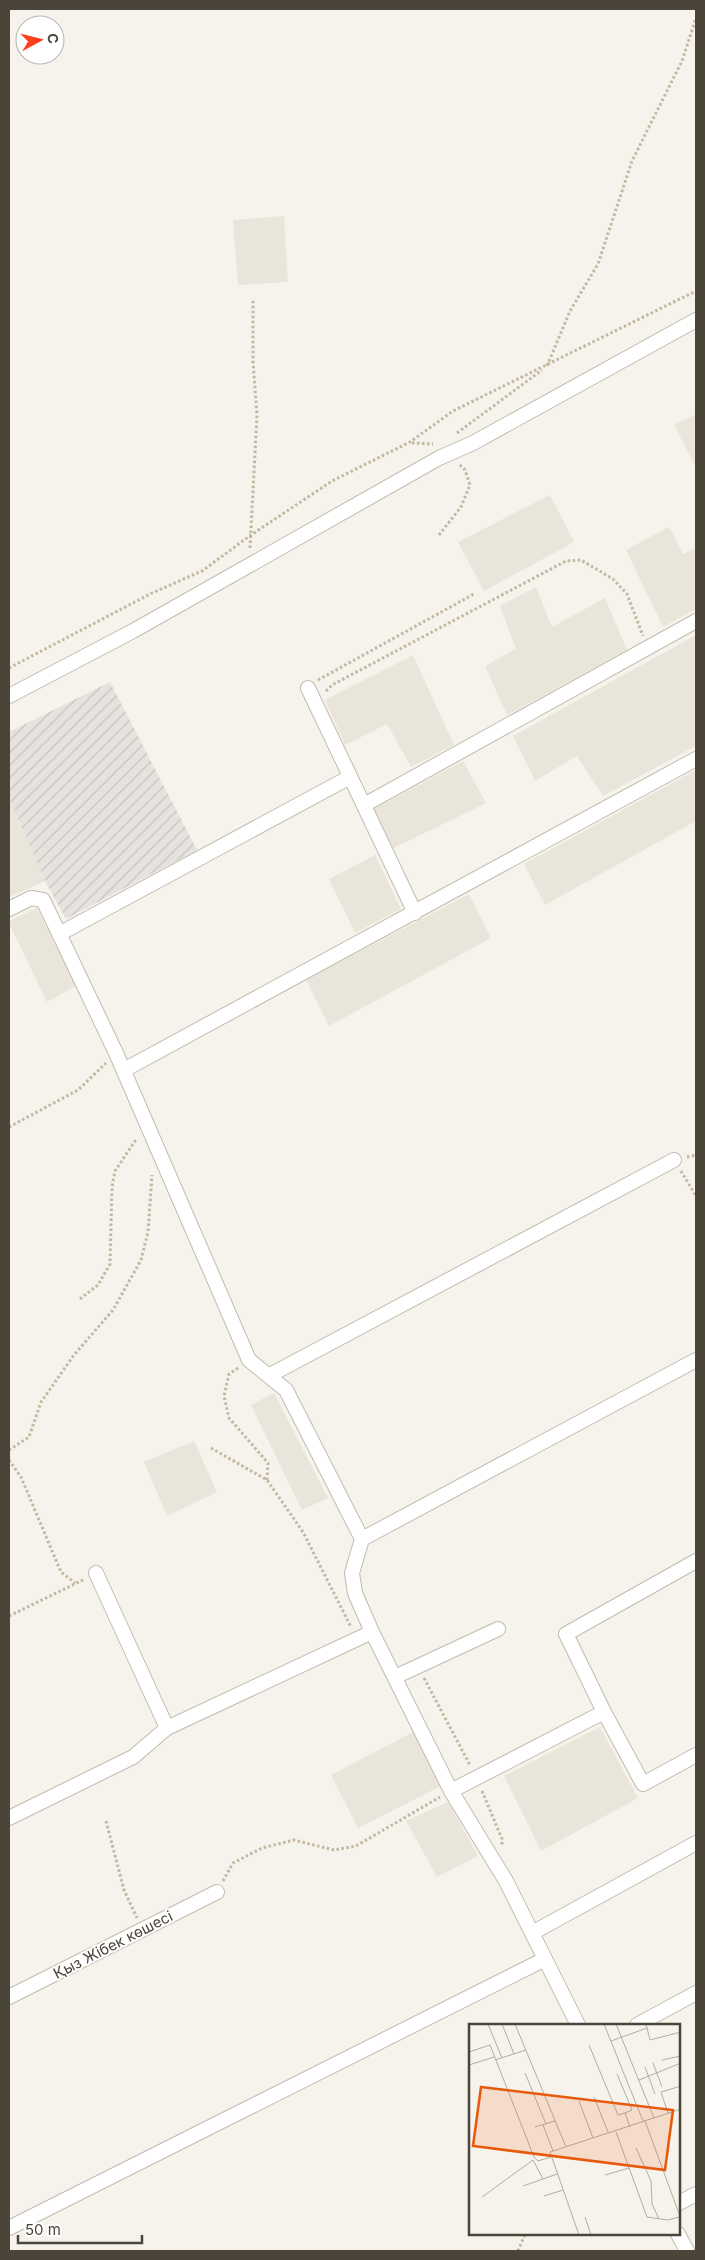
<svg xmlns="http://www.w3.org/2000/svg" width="705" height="2260" font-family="Inter,sans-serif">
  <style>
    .residential { fill: #eae5da }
    .industrial { fill: url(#industrial-furrows) }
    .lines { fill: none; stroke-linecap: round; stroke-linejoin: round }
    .minor-casing { stroke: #c2bbae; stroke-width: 16 }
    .path { stroke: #c4b79f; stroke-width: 3; stroke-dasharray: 2.5 2.5; stroke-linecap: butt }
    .minor { stroke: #fff; stroke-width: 14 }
    .labels { text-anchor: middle; stroke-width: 4; stroke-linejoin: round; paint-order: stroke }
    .street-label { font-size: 15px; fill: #4b4439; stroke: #fff }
    .inset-road { fill: none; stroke: #b2ada4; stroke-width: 1 }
    .view { fill: #e8590c; fill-opacity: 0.15; stroke: #e8590c; stroke-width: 2.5 }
    .inset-edge { fill: none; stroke: #4b4439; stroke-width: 2.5 }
  </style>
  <defs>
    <pattern id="industrial-furrows" width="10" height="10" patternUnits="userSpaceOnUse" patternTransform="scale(1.25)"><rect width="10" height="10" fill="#e6e2dd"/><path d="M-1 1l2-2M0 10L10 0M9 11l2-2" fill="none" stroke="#c7c3be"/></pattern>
  </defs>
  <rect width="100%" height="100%" fill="#f6f3ec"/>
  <path class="residential" d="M284 216 288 282 238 285 233 220Z
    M696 414V468L674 425Z
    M550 495 574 542 484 591 458 542Z
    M669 527 683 554 696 548V609L663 627 626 550Z
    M536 587 552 627 605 598 627 650 507 715 485 666 516 649 500 606Z
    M696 635V746L603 796 577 756 535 781 513 736Z
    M413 655 454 745 411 767 387 724 345 745 325 700Z
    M463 761 486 803 392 849 374 809Z
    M696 770V821L545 905 524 864Z
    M9 798 45 881 9 897Z
    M375 855 401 909 355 933 329 879Z
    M469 894 491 938 329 1026 306 980Z
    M37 908 76 986 47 1002 9 923V921Z
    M274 1393 328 1498 302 1510 251 1405Z
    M194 1441 217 1492 167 1516 144 1462Z
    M600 1727 638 1798 541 1851 504 1776Z
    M415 1731 443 1785 358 1828 331 1775Z
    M448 1802 478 1856 437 1877 406 1821Z"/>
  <path class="industrial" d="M110 682 197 850 66 919 45 881 9 798V732Z"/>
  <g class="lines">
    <defs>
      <path id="minor" d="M308 688 415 913
        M9 696 133 631 439 458 473 443 696 320
        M364 805 696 621
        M9 909 31 898 43 900 116 1053 249 1360 286 1390 362 1539 352 1573 355 1593 372 1632 451 1791 506 1881 578 2025
        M59 934 350 777
        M124 1070 696 759
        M270 1375 674 1160
        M362 1539 696 1360
        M96 1573 167 1728
        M395 1677 498 1629
        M604 1712 643 1784 696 1755
        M451 1791 604 1712 566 1634 696 1561
        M9 1818 133 1757 167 1728 372 1632
        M532 1933 696 1843
        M9 1997 217 1892
        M637 2025 696 1993
        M679 2203 696 2194
        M9 2228 545 1959
        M678 2234 687 2251"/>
    </defs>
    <use href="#minor" class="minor-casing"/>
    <path class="path" d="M547 366 570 311 598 264 632 161 682 61 696 18
      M457 433 542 370
      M412 443 433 444
      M439 535 461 507 470 485 465 470 459 464
      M250 548 257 415 253 362V300
      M9 668 152 593 202 571 251 535 332 481 410 442 453 411 696 291
      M318 680 474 594
      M326 691 332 685 566 561 581 560 613 579 627 594 643 636
      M9 1127 78 1090 106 1063
      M687 1157 696 1155
      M681 1171 696 1196
      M80 1299 98 1285 110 1264 112 1187 115 1171 137 1138
      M238 1368 229 1374 224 1396 229 1418 268 1463 267 1480
      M211 1448 267 1480 303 1532 351 1627
      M9 1450 29 1437 41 1402 74 1355 113 1310 141 1260 148 1232 152 1175
      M9 1460 21 1477 61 1572 75 1583
      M9 1616 85 1579
      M424 1678 470 1765
      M482 1791 502 1839V1846
      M106 1821 124 1890 137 1918
      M223 1881 233 1863 262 1848 294 1840 334 1850 356 1846 440 1797
      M518 2251 525 2234"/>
    <use href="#minor" class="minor"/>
  </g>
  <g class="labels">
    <g class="street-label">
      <text transform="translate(113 1945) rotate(-27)" y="5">Қыз Жібек көшесі</text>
    </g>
  </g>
  <g transform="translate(469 2024)">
    <rect width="211" height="211" fill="#f6f3ec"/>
    <path class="inset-road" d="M19 0 33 34M33 0 45 30M46 0 97 123M135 0 174 97M147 0 185 94M177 0 181 16 212 8M142 17 178 4M120 21 149 91 156 89 161 103M0 28 21 21 65 133 69 137 82 133M26 36 57 26M193 36 212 32M184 39 193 63M0 41 25 33M176 43 186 70M56 49 77 100M148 50 163 86 156 89M170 56 212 39M125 73 139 108M110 77 124 114M199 89 192 68 212 62M176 97 212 195M74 101 84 127M66 103 86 97M147 108 178 193 199 196 210 193M167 124 182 157 183 180 190 195M136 151 160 144M54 162 74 155M75 172 94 166M13 173 64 136 74 155 88 150M116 193 122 211M110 211 81 128 212 85"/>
    <path class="view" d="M12 63 204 86 196 146 4 122Z"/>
    <rect width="211" height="211" class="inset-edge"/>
  </g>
  <rect width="705" height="2260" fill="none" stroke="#4b4439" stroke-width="20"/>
  <g transform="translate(40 40) rotate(83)"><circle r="24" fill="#ffffff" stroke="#b7b4b0"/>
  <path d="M0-4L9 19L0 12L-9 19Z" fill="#fc3f1d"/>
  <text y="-8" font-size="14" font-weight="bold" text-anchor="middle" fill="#4b4439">С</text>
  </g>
  <path d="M18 2235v8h124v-8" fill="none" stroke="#4b4439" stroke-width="2.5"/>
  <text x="25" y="2235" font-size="15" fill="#4b4439" stroke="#ffffff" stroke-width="4" paint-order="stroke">50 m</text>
</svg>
